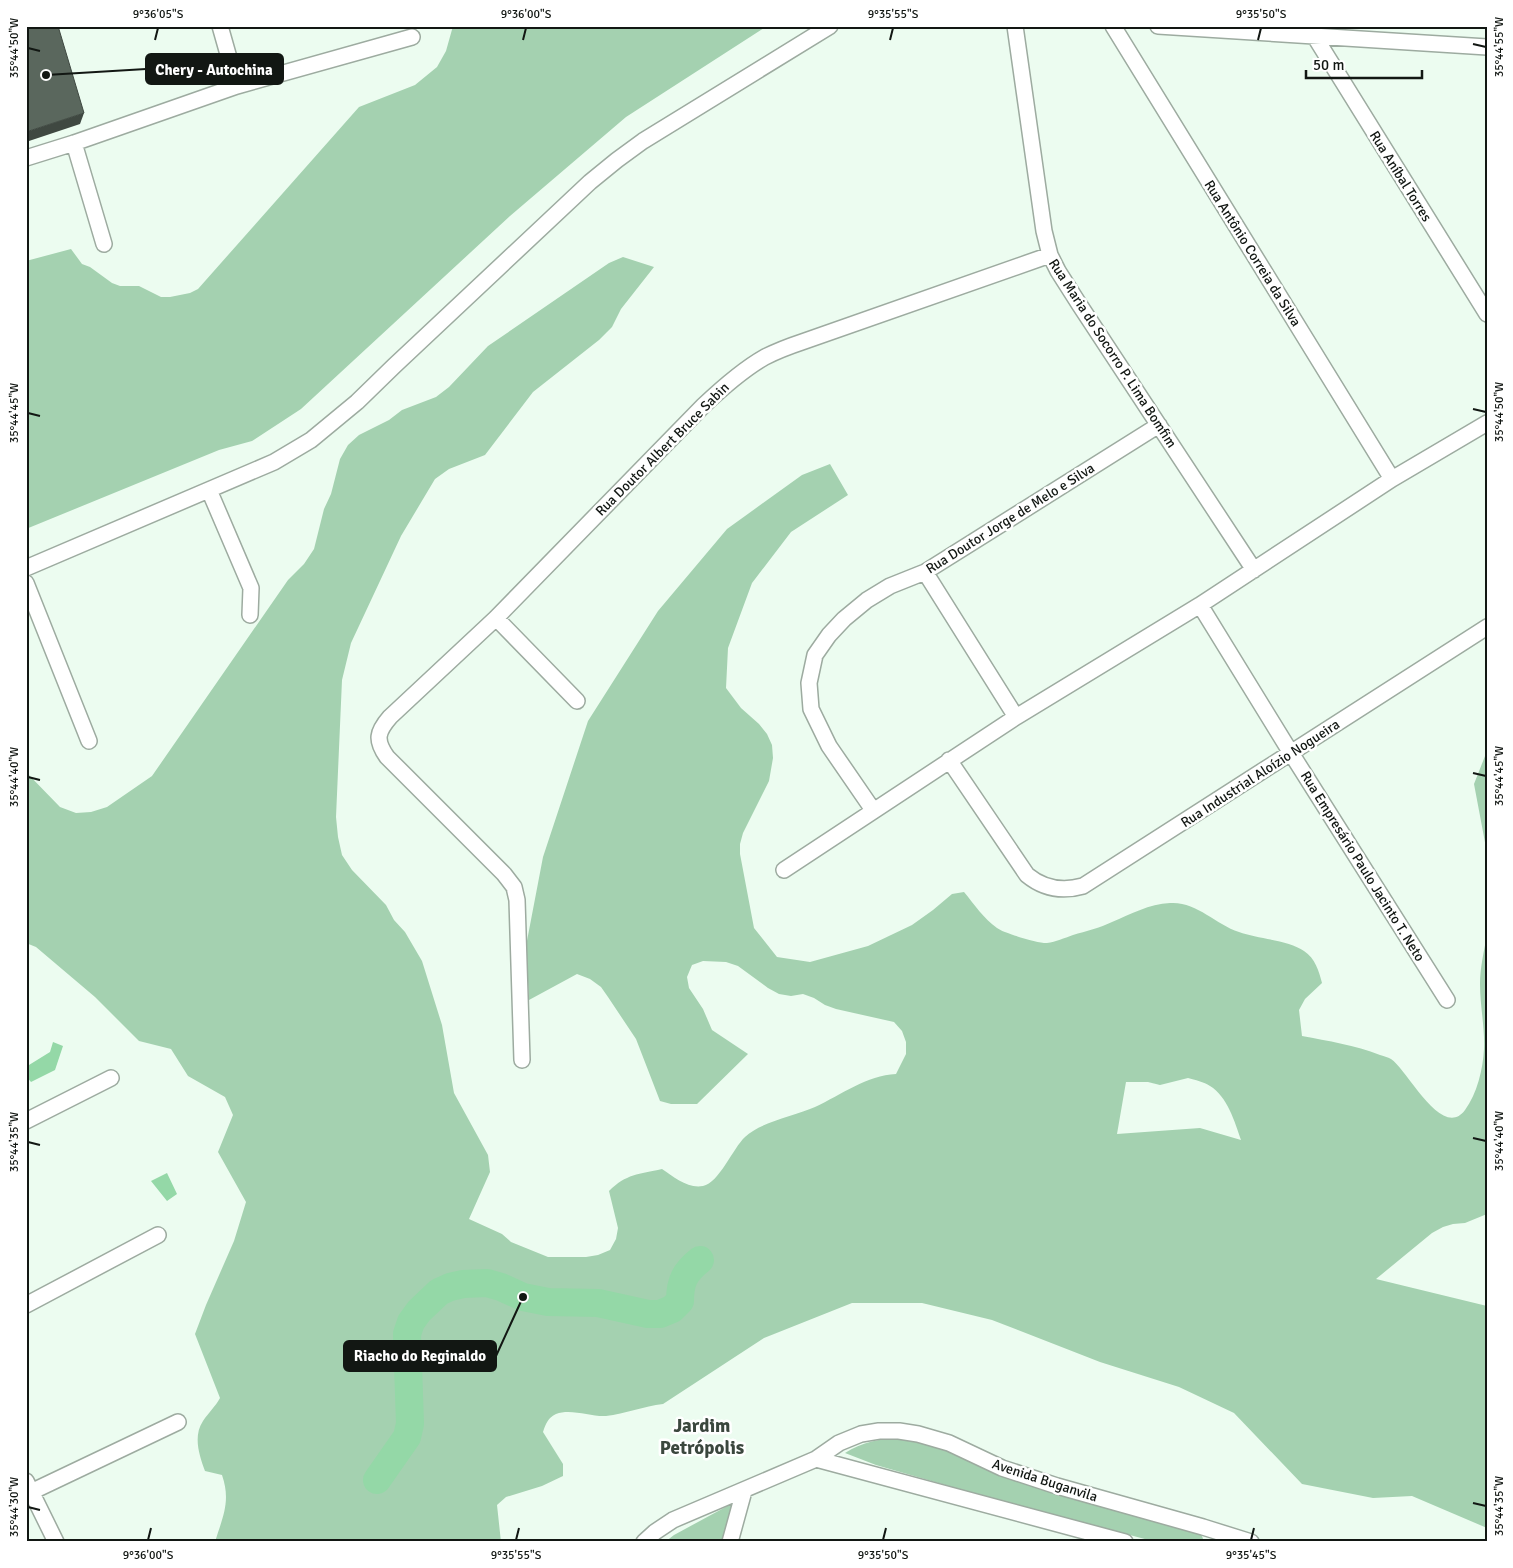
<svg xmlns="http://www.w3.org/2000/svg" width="1513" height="1568" font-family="Signika,sans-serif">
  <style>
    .green { fill: #a4d1b0; fill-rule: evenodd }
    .water { fill: #94d8a7 }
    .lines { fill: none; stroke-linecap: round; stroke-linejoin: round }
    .river { stroke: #94d8a7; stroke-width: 28 }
    .minor-casing { stroke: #9daba0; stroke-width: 18 }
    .minor { stroke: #fff; stroke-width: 15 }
    .shaded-wall { fill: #3f4841 }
    .building { fill: #5a675d; stroke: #3f4841 }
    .ticks { fill: none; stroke: #121713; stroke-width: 2 }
    .labels { text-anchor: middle; stroke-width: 5; stroke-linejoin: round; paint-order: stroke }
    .street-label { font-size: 14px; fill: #121713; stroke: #fff }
    .district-label { font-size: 19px; font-weight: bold; fill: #3b473e; stroke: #fff }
    .leader { fill: none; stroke: #121713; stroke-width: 2 }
    .callout-dot { fill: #121713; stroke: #fff; stroke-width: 2 }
    .callout { fill: #121713; stroke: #121713; stroke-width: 2 }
    .callout-label { font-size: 15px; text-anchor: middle; font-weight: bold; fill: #fff }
    .neatline { fill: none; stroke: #121713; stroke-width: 2 }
    .ticks-label { font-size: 12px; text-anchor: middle; fill: #121713 }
  </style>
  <rect width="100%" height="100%" fill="#ecfcf0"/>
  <path class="green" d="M453 26H767L626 117 510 216 301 409 252 441 219 450 26 529V261L71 249 82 264 90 267 112 283 120 286H139L161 297H170L190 293 198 289 359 107 415 85 437 67 446 51Z
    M623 257 654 267 621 309 612 327 599 340 533 392 485 455 449 469 435 479 401 536 351 643 342 680 336 817 338 837 342 855 352 870 386 905 394 920 405 932 422 961 442 1025 454 1093 488 1155 490 1172 469 1219 502 1234 511 1242 548 1257H586L598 1255 610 1250 616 1239 618 1228 609 1191C626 1174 639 1174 662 1169 674 1177 688 1189 703 1186 719 1183 733 1148 745 1137 760 1122 795 1116 815 1107 841 1095 867 1075 896 1074L906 1054V1042L902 1031 894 1022 836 1009 825 1005 814 998 803 994 791 996 779 994 768 988 738 966 726 962 703 961 692 965 687 977 689 988 703 1009 712 1030 748 1054 697 1104H671L660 1101 636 1039 608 997 601 987 590 979 577 974 529 1000 526 946 543 857 588 721 658 611 727 529 802 475 830 464 848 495 791 532 752 583 728 648 726 688 741 708 759 724 767 734 772 745 773 758 769 781 743 833 740 844V854L754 928 777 957 810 962 868 946 912 925 933 910 952 894 964 892C974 904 984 919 997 928 1003 933 1041 944 1047 943 1056 942 1064 938 1073 935 1086 931 1100 928 1112 922 1131 914 1149 904 1170 903 1196 901 1215 924 1239 932 1258 939 1289 940 1304 951 1315 958 1319 971 1322 983L1305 999 1299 1010 1302 1036C1328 1041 1355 1045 1380 1055 1383 1056 1388 1057 1391 1059 1407 1069 1442 1141 1465 1110 1477 1094 1483 1069 1484 1049 1485 1028 1480 1006 1480 984 1480 968 1484 951 1487 935V1214L1465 1223 1453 1224 1443 1227 1432 1233 1376 1279 1487 1306V1528L1412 1496 1373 1498 1302 1484 1234 1413 1179 1387 1100 1362 992 1320 922 1303H852L764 1338 663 1404C644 1406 625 1414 606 1416 591 1417 571 1408 556 1414 548 1418 546 1423 543 1432L563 1464V1476L542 1486 506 1497 497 1505 501 1542H215C223 1516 231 1501 222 1475L205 1471C199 1455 193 1436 203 1421 209 1412 215 1407 220 1398L195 1334 206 1305 234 1241 246 1202 218 1152 233 1115 225 1097 188 1076 171 1049 139 1041 95 997 36 947 26 943V772L60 807 76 813 91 812 107 807 152 776 288 580 304 564 314 549 324 509 331 494 340 459 348 445 359 435 389 420 402 410 436 397 449 387 488 346 609 263ZM1188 1078C1195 1080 1204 1082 1210 1086 1227 1096 1235 1122 1241 1140L1200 1128 1117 1134 1126 1082H1148L1160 1085Z
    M1487 751V853L1474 784Z
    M898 1438 937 1444 993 1472 1048 1491 1199 1532 1202 1536 1204 1542H1156L980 1495 876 1465 845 1453C862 1442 879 1439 898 1438Z
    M733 1503 723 1542H665L674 1535Z"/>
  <path class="water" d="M53 1042 63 1046 55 1070 31 1082 26 1076 29 1065 50 1052Z
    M167 1173 177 1194 167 1201 151 1181Z"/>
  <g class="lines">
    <path class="river" d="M377 1480 407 1437 410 1424 407 1334 411 1322 419 1311 439 1292 450 1287 463 1284 487 1283 501 1287 523 1297 548 1302 598 1303 648 1314H660L672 1309 680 1301C680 1281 685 1272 700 1260"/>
    <defs>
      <path id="minor" d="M220 26 237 86
        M1015 26 1044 231 1050 255 1058 271 1079 304 1254 570
        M1113 26 1392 479
        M1158 26 1487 47
        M1315 37 1487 314
        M74 143 104 244
        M26 158 74 143 237 86 412 37
        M209 490 251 588 250 615
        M26 568 274 462 311 440 357 402 394 366 590 182 617 160 643 141 830 26
        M925 572 1016 717
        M26 583 89 741
        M1200 605 1291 753 1447 1000
        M496 618 577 701
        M949 760 1027 875C1044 889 1062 892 1083 886L1487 627
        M873 810 829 746 811 709 809 683 815 655 829 635 844 619 867 600 890 586 925 572 1159 425
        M784 870 1016 717 1200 605 1392 479 1487 423
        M522 1060 517 900 514 887 504 874 387 757C375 740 377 732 390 717L496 618 703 406C722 388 742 370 765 357 777 351 790 346 802 342L1050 255
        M26 1121 111 1078
        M26 1305 158 1235
        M816 1459 1125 1542
        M26 1481 56 1542
        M31 1492 178 1422
        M644 1542 655 1532 673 1520 816 1459 839 1443 861 1434 879 1431H899L918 1434 949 1443 1002 1468 1057 1486 1203 1527 1251 1542
        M730 1542 744 1491"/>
    </defs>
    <use href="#minor" class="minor-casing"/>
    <use href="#minor" class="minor"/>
  </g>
  <path class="shaded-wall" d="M84 113 80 124 26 142V132Z"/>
  <path class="building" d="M26 26H58L84 113 26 132Z"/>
  <path class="ticks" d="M155 40 158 28M523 40 526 28M890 40 893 28M1258 40 1261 28M1473 44 1486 47M28 48 40 51M1473 409 1486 412M28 413 40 416M1473 773 1486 776M28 777 40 780M1473 1138 1486 1141M28 1142 40 1145M1473 1503 1486 1506M28 1507 40 1510M148 1540 151 1528M516 1540 519 1528M883 1540 886 1528M1251 1540 1254 1528"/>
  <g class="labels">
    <g class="street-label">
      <text transform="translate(1401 176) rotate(58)" y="5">Rua Aníbal Torres</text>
      <text transform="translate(1253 253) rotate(58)" y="5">Rua Antônio Correia da Silva</text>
      <text transform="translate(1113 353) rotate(57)" y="5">Rua Maria do Socorro P. Lima Bomfim</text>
      <text transform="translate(662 449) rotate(-45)" y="5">Rua Doutor Albert Bruce Sabin</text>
      <text transform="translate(1010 518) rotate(-32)" y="5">Rua Doutor Jorge de Melo e Silva</text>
      <text transform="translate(1260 773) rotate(-33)" y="5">Rua Industrial Aloízio Nogueira</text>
      <text transform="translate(1363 866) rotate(58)" y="5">Rua Empresário Paulo Jacinto T. Neto</text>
      <text transform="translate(1045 1480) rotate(18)" y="5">Avenida Buganvila</text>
    </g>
    <g class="district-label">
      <text x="702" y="1432">Jardim<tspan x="702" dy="22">Petrópolis</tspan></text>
    </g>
  </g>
  <path class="leader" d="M46 75L146 69M523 1297L496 1356"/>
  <g class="callout-dot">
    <circle cx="46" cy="75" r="5"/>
    <circle cx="523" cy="1297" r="5"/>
  </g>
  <g class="callout">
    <rect x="146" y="54" width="137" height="30" rx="5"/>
    <rect x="344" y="1341" width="152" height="30" rx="5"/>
  </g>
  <g class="callout-label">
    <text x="214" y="75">Chery - Autochina</text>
    <text x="420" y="1361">Riacho do Reginaldo</text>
  </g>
  <rect width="1513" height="1568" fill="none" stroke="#ffffff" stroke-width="55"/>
  <path d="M1306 70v8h116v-8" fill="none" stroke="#121713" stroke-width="2.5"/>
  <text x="1313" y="70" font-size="15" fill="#121713" stroke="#ffffff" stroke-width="4" paint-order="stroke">50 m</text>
  <rect x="28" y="28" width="1458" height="1512" class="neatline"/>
  <g class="ticks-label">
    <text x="158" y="18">9°36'05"S</text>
    <text x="526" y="18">9°36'00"S</text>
    <text x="893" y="18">9°35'55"S</text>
    <text x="1261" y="18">9°35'50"S</text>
    <text transform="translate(1499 47) rotate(-90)" y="4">35°44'55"W</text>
    <text transform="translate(14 48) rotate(-90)" y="4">35°44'50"W</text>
    <text transform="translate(1499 412) rotate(-90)" y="4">35°44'50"W</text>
    <text transform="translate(14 413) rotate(-90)" y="4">35°44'45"W</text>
    <text transform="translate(1499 776) rotate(-90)" y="4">35°44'45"W</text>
    <text transform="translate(14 777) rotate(-90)" y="4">35°44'40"W</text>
    <text transform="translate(1499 1141) rotate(-90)" y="4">35°44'40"W</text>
    <text transform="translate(14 1142) rotate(-90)" y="4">35°44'35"W</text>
    <text transform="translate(1499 1506) rotate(-90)" y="4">35°44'35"W</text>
    <text transform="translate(14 1507) rotate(-90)" y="4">35°44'30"W</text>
    <text x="148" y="1559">9°36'00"S</text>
    <text x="516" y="1559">9°35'55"S</text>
    <text x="883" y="1559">9°35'50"S</text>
    <text x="1251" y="1559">9°35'45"S</text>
  </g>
</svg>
